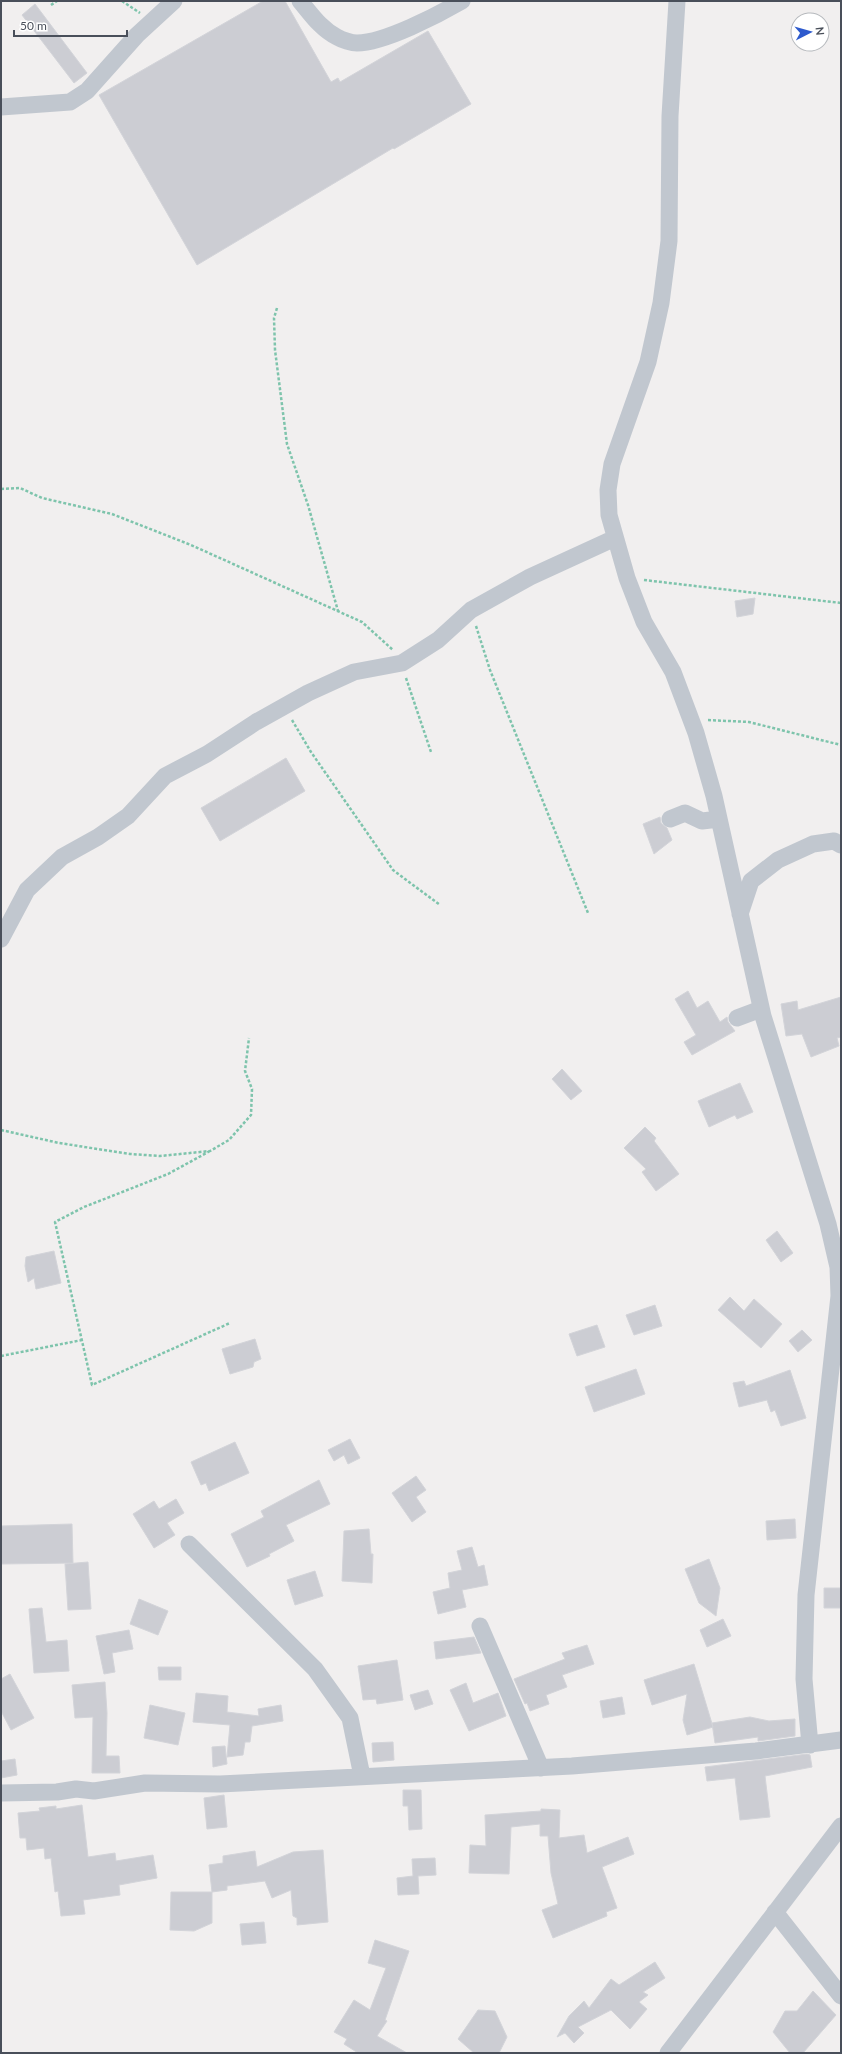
<svg xmlns="http://www.w3.org/2000/svg" width="842" height="2054" font-family="Lato,sans-serif">
  <style>
    .building { fill: #cccdd3; stroke: #d3d4d9 }
    .lines { fill: none; stroke-linecap: round; stroke-linejoin: round }
    .path { stroke: #7ec4ac; stroke-width: 2.5; stroke-dasharray: 3 2; stroke-linecap: butt }
    .minor { stroke: #c1c7cf; stroke-width: 17 }
  </style>
  <rect width="100%" height="100%" fill="#f1efef"/>
  <path class="building" d="M263 1H285L331 82 338 78 340 82 428 31 471 104 394 149 393 148 197 265 99 95Z
    M35 4 87 73 74 83 22 15Z
    M755 598 753 614 737 617 735 601Z
    M286 758 305 791 220 841 201 808Z
    M660 817 661 823 667 828 672 840 654 854 643 824Z
    M688 991 697 1008 708 1001 720 1022 727 1017 728 1022 735 1031 692 1055 684 1042 696 1035 675 999Z
    M841 997V1037L837 1038 839 1046 811 1057 802 1034 786 1036 781 1004 797 1001 798 1010Z
    M562 1069 582 1091 571 1100 552 1079Z
    M740 1083 753 1112 737 1119 735 1115 709 1127 698 1101Z
    M645 1127 656 1138 654 1141 679 1174 656 1191 642 1172 646 1169 624 1148Z
    M777 1231 793 1253 781 1262 766 1240Z
    M54 1251 61 1283 36 1289 34 1278 28 1282 25 1266 26 1257Z
    M730 1297 744 1311 754 1299 782 1324 761 1348 718 1310Z
    M655 1305 662 1326 634 1335 626 1315Z
    M597 1325 605 1347 577 1356 569 1334Z
    M802 1330 812 1340 798 1352 789 1341Z
    M255 1339 261 1359 254 1362 253 1367 230 1374 222 1349Z
    M636 1369 645 1394 594 1412 585 1387Z
    M790 1370 806 1418 781 1426 775 1410 771 1412 767 1400 739 1407 733 1383 744 1381 746 1386Z
    M350 1439 360 1458 348 1464 344 1455 334 1461 328 1450Z
    M235 1442 249 1473 209 1491 206 1483 201 1485 191 1462Z
    M416 1476 426 1490 416 1497 426 1512 412 1522 392 1493Z
    M319 1480 330 1504 286 1525 294 1541 269 1554 270 1556 247 1567 231 1534 264 1517 261 1511Z
    M176 1499 184 1513 167 1523 175 1535 154 1548 133 1514 154 1501 159 1509Z
    M795 1519 796 1538 767 1540 766 1521Z
    M72 1524 73 1563 1 1564V1526Z
    M369 1529 371 1554H373L372 1583 342 1581 344 1531Z
    M472 1547 478 1567 484 1565 488 1585 462 1590 466 1607 438 1614 433 1592 450 1588 448 1573 462 1570 457 1551Z
    M709 1559 720 1588 716 1616 699 1603 685 1569Z
    M88 1562 91 1609 68 1610 65 1564Z
    M315 1571 323 1596 295 1605 287 1580Z
    M824 1588H841V1608H824Z
    M139 1599 168 1611 158 1635 130 1624Z
    M42 1608 46 1642 67 1640 69 1671 34 1673 29 1609Z
    M723 1619 731 1636 707 1647 700 1630Z
    M129 1630 133 1649 112 1653 115 1672 104 1674 96 1636Z
    M474 1637 481 1653 436 1659 434 1642Z
    M587 1645 594 1664 562 1675 567 1687 546 1695 549 1704 530 1711 527 1703 525 1704 514 1679 565 1659 562 1653Z
    M397 1660 403 1700 377 1704 376 1699 363 1700 358 1666Z
    M694 1664 713 1727 687 1735 683 1720 687 1694 652 1705 644 1680Z
    M158 1667H181V1680H159Z
    M10 1674 34 1718 11 1730 1 1711V1679Z
    M105 1682 107 1713 106 1756H119L120 1773H92L93 1717 75 1718 72 1685Z
    M466 1683 473 1703 498 1693 506 1716 469 1731 450 1690Z
    M428 1690 433 1704 415 1710 410 1695Z
    M196 1693 228 1696 227 1712 259 1716 258 1709 281 1705 283 1721 252 1726 250 1742H245L243 1755 227 1757 230 1725 193 1722Z
    M622 1697 625 1714 603 1718 600 1701Z
    M150 1705 185 1713 178 1745 144 1738Z
    M750 1717 769 1721 795 1719V1736L758 1741V1737L715 1743 712 1723Z
    M393 1742 394 1760 373 1762 372 1743Z
    M225 1746 227 1764 213 1767 212 1747Z
    M807 1754 810 1755 812 1767 765 1776 770 1817 740 1820 735 1778 707 1781 705 1767Z
    M15 1759 17 1775 1 1778V1761Z
    M403 1790H421L422 1829 409 1830 408 1806H403Z
    M224 1795 227 1827 207 1829 204 1798Z
    M82 1805 88 1857 115 1853 116 1861 153 1855 157 1878 119 1885 120 1895 83 1900 85 1914 61 1916 58 1891 55 1892 51 1858 45 1859 44 1848 27 1850 26 1838H20L18 1813 40 1811 39 1808 56 1806V1809Z
    M541 1809 560 1810 559 1838 584 1835 587 1853 628 1837 634 1854 602 1867 617 1908 606 1912 607 1916 553 1938 542 1910 558 1904 551 1873 548 1836H540V1824L511 1827 509 1874 469 1873 470 1845 486 1846 485 1815 541 1811Z
    M323 1850 328 1922 297 1925V1918L293 1916 291 1890 272 1898 265 1881 227 1886V1890L212 1892 209 1865 223 1863V1856L255 1851 257 1867 293 1852Z
    M435 1858 436 1875 418 1876 419 1894 398 1895 397 1878 413 1876 412 1859Z
    M171 1892H212V1923L194 1931 170 1930Z
    M264 1922 266 1943 242 1945 240 1924Z
    M375 1940 409 1951 385 2020 387 2021 377 2036 407 2053H358L344 2044 347 2039 334 2032 354 2000 370 2010 386 1968 368 1963Z
    M655 1962 665 1978 643 1992 648 1995 639 2002 647 2009 630 2029 611 2010 578 2027 584 2033 574 2043 565 2033 557 2037 569 2016 584 2001 589 2008 611 1979 619 1985Z
    M813 1991 836 2015 803 2053H790L773 2032 785 2011H797Z
    M478 2010 495 2011 507 2037 499 2053H474L458 2039Z"/>
  <g class="lines">
    <path class="path" d="M122 1 140 13
      M51 5 57 1
      M277 308 274 318 275 350 287 444 308 505 338 611
      M1 489 20 488 42 498 112 514 191 545 362 622 393 650
      M644 580 841 603
      M476 626 490 670 588 913
      M406 678 431 752
      M292 720 311 752 393 870 440 905
      M708 720 749 722 841 745
      M1 1130 59 1143 130 1154 160 1156 210 1151 229 1140 251 1115 252 1089 245 1071 249 1038
      M210 1151 168 1174 84 1207 55 1222 92 1385 230 1323
      M1 1356 82 1340"/>
    <path class="minor" d="M300 1C311 14 321 29 337 37 342 40 352 43 357 43 384 43 438 15 462 1
      M677 1 670 116 669 241 661 303 648 362 612 464 608 490 609 515 627 578 644 622 673 672 696 733 714 796 763 1016 828 1224 838 1267 839 1296 806 1595 804 1679 810 1745
      M1 107 70 102 87 91 137 35 174 1
      M670 819 685 813 702 821 719 819
      M740 914 751 881 778 860 813 844 834 841 841 845
      M1 939 27 890 62 857 98 837 128 816 165 776 207 754 256 722 308 693 354 672 402 663 438 640 471 610 530 577 615 538
      M737 1018 761 1009
      M189 1544 315 1669 350 1718 362 1776
      M480 1626 541 1768
      M1 1793 57 1792 76 1789 94 1791 145 1783 220 1784 572 1766 756 1751 841 1740
      M775 1912 841 1996
      M668 2053 841 1826"/>
  </g>
  <rect width="842" height="2054" fill="none" stroke="#494f5a" stroke-width="4"/>
  <g transform="translate(810 32) rotate(84)"><circle r="19" fill="#ffffff" stroke="#b6b9bd"/>
  <path d="M0-3L7 15L0 10L-7 15Z" fill="#2d5acd"/>
  <text y="-6" font-size="11" font-weight="bold" text-anchor="middle" fill="#494f5a">N</text>
  </g>
  <path d="M14 30v6h113v-6" fill="none" stroke="#494f5a" stroke-width="2"/>
  <text x="20" y="30" font-size="12" fill="#494f5a" stroke="#ffffff" stroke-width="3" paint-order="stroke">50 m</text>
</svg>
